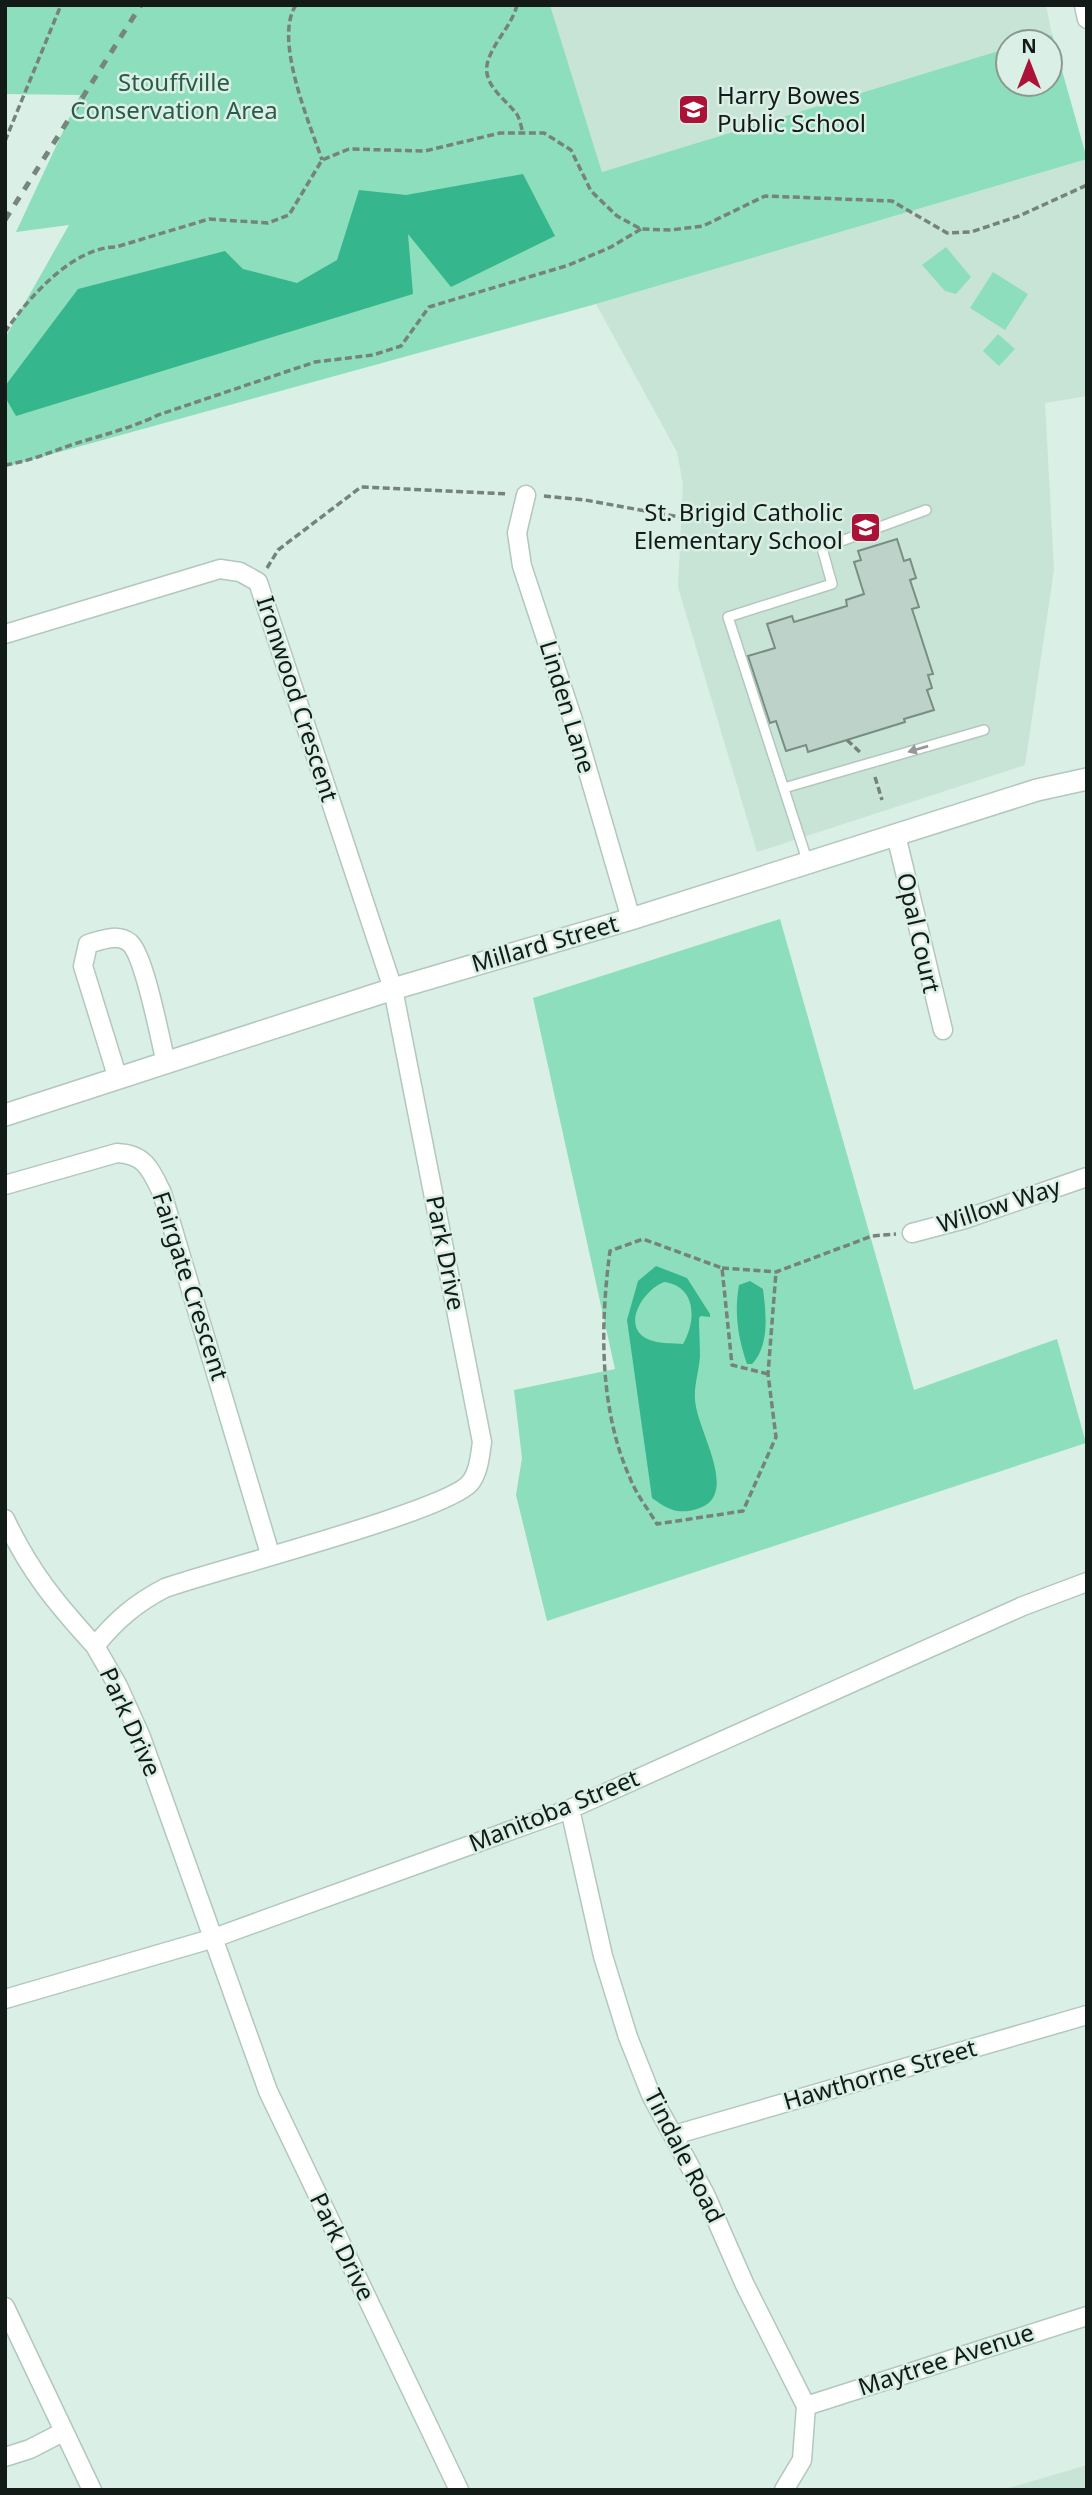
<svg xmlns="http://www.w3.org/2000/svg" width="1092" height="2495" font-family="'Noto Sans',sans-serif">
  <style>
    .built { fill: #c7e4d7 }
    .green { fill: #8ddebd }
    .water { fill: #36b68c; fill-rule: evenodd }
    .building { fill: #bdd3c9; stroke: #7a8d84; stroke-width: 2 }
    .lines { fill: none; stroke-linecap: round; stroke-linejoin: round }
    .service-casing { stroke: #b2c7bd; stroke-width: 12 }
    .minor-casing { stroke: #b2c7bd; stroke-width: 21 }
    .tertiary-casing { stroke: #b2c7bd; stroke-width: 24 }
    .path { stroke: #75837c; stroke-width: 3.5; stroke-dasharray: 7 3.5; stroke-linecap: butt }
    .service { stroke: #fff; stroke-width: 9 }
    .minor { stroke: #fff; stroke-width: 18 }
    .tertiary { stroke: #fff; stroke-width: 21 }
    .rail { stroke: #76857e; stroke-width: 5; stroke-dasharray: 9 9; stroke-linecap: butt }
    .oneway { fill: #959897 }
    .labels { text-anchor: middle; stroke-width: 5; stroke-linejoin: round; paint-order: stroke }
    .park-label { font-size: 24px; fill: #2b5c49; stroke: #daefe5 }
    .poi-label { font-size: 24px; fill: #131b18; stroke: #daefe5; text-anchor: start }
    .street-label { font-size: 24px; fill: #131b18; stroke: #daefe5 }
  </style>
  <rect width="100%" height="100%" fill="#daefe5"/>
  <path class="built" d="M550 5H1046L1052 35 1028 42H1008V48L602 172Z
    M1087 159V396L1045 403 1054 570 1025 765 757 852 678 587 683 484 677 452 596 304Z
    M1087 2465V2490H1002Z"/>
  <path class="green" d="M5 5H550L602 172 1008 48V84H1050V42H1028L1052 35 1087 159 596 304 5 467V338L69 225 16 232 80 95 5 94Z
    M946 247 971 277 956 294 945 291 922 265Z
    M993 272 1028 294 1005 330 970 308Z
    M998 334 1015 349 999 366 983 351Z
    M780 919 914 1390 1057 1339 1086 1443 547 1621 516 1495 522 1458 514 1390 615 1369 533 998Z"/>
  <path class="water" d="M523 174 555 236 451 287 408 234 413 294 16 416 5 397V386L78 289 225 251 243 269 297 283 337 260 359 190 406 195Z
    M656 1266 687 1278 710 1314V1317L701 1316 699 1318C699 1331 700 1344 700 1356 699 1371 694 1385 695 1399 696 1430 742 1496 697 1509 678 1515 667 1509 652 1498L627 1320 638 1281ZM664 1282C696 1286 697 1320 683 1344 673 1343 660 1344 650 1340 619 1328 643 1290 664 1282Z
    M750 1281 763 1289C766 1313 770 1345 752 1364H747C738 1338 734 1313 739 1285Z"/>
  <path class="building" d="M897 539 904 561 910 559 916 578 910 580 919 607 912 609 933 674 928 675 932 688 927 690 934 710 904 719 905 722 808 752 806 745 786 751 776 721 770 723 748 656 775 648 767 624 792 616 794 622 847 606 846 600 864 594 854 562 861 560 858 551Z"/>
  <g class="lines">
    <defs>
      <path id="service" d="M784 788 984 730
        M808 863 728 617 832 584 822 548 926 510"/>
      <path id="minor" d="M1084 5 1087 19
        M526 495 517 533 522 566 573 720 631 919
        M5 634 220 569 240 572 258 582 393 989 482 1442C480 1455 479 1472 470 1483 447 1511 215 1570 165 1588 136 1603 116 1620 95 1646L118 1686 141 1737 268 2091 459 2490
        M896 835 943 1030
        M118 1079 83 966 88 944C102 940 117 933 130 943 145 957 160 1039 166 1063
        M5 1185 117 1153C145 1154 151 1170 162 1193L270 1554
        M912 1233 965 1219 1087 1177
        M5 1519C30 1572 56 1603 95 1646
        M570 1809 603 1956 628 2037 651 2095 705 2194 745 2285 806 2406 802 2460 784 2490
        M5 1999 211 1939 570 1809 1023 1606 1087 1582
        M674 2135 1087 2015
        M5 2307 92 2490
        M806 2406 1087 2316
        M5 2457 30 2449 63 2432"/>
      <path id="tertiary" d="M5 1115 393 989 631 919 1037 790 1087 779"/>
    </defs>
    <use href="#service" class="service-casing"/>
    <use href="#minor" class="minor-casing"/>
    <use href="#tertiary" class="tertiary-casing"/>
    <path class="path" d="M296 5C273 39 310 124 322 160
      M517 5C512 25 496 39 489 58 479 82 503 97 516 113 520 118 521 127 523 133
      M5 141 61 5
      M5 332C28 298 73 247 116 247L209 219 268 223 289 215 322 160 349 149 425 151 500 133H544L571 150 591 191 617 216 641 229 671 230 703 226 765 196 892 201 947 233 971 232 1019 216 1087 185
      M5 465C31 461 50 452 74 444 103 435 131 428 158 415L315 362 373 355 401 346 429 307 569 265 611 247 641 229
      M544 496 585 500 679 517
      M267 568 278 550 361 487 508 494
      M847 740 861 753
      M875 777 882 800
      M722 1268 776 1272 872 1236 896 1234
      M768 1374 732 1365 722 1268 643 1239 610 1251C600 1325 599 1409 630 1478 636 1494 648 1509 657 1524L743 1511 776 1437 768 1374 776 1272"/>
    <use href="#service" class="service"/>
    <use href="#minor" class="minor"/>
    <use href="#tertiary" class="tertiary"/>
    <path class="rail" d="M5 220 141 5"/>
  </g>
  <defs><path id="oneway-solid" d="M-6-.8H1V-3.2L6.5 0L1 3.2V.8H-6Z" transform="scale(1.75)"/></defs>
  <use class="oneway" href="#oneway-solid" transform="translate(918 749) rotate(164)"/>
  <defs>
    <symbol id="school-square" viewBox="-11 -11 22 22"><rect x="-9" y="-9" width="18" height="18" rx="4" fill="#aa1337" stroke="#daefe5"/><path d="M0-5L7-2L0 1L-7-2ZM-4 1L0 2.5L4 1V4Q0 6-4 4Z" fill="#fff"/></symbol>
  </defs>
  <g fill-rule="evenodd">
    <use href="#school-square" x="676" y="92" width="35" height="35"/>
    <use href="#school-square" x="848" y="510" width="35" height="35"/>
  </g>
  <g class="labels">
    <g class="park-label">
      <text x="174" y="91">Stouffville<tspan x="174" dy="28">Conservation Area</tspan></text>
    </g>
    <g class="poi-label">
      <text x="717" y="104">Harry Bowes<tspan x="717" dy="28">Public School</tspan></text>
      <text x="843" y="521" text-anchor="end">St. Brigid Catholic<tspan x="843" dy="28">Elementary School</tspan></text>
    </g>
    <g class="street-label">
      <text transform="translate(297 699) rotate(72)" y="8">Ironwood Crescent</text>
      <text transform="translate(567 707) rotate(73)" y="8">Linden Lane</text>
      <text transform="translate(918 933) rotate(77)" y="8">Opal Court</text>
      <text transform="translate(545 944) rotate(-16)" y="8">Millard Street</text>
      <text transform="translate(999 1206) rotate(-18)" y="8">Willow Way</text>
      <text transform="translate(445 1253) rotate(79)" y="8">Park Drive</text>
      <text transform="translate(190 1286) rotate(72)" y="8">Fairgate Crescent</text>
      <text transform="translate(130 1722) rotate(66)" y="8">Park Drive</text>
      <text transform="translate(554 1811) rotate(-22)" y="8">Manitoba Street</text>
      <text transform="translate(880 2075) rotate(-16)" y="8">Hawthorne Street</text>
      <text transform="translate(684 2156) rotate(63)" y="8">Tindale Road</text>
      <text transform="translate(342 2247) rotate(64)" y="8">Park Drive</text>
      <text transform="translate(946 2360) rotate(-18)" y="8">Maytree Avenue</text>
    </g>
  </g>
  <rect width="1092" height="2495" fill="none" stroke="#131b18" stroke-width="14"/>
  <g transform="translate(1029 63)"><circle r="33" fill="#daefe5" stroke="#8a9a93" stroke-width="2"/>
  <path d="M0-5L12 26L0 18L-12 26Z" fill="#aa1337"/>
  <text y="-10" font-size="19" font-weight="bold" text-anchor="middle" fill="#131b18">N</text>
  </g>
</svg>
